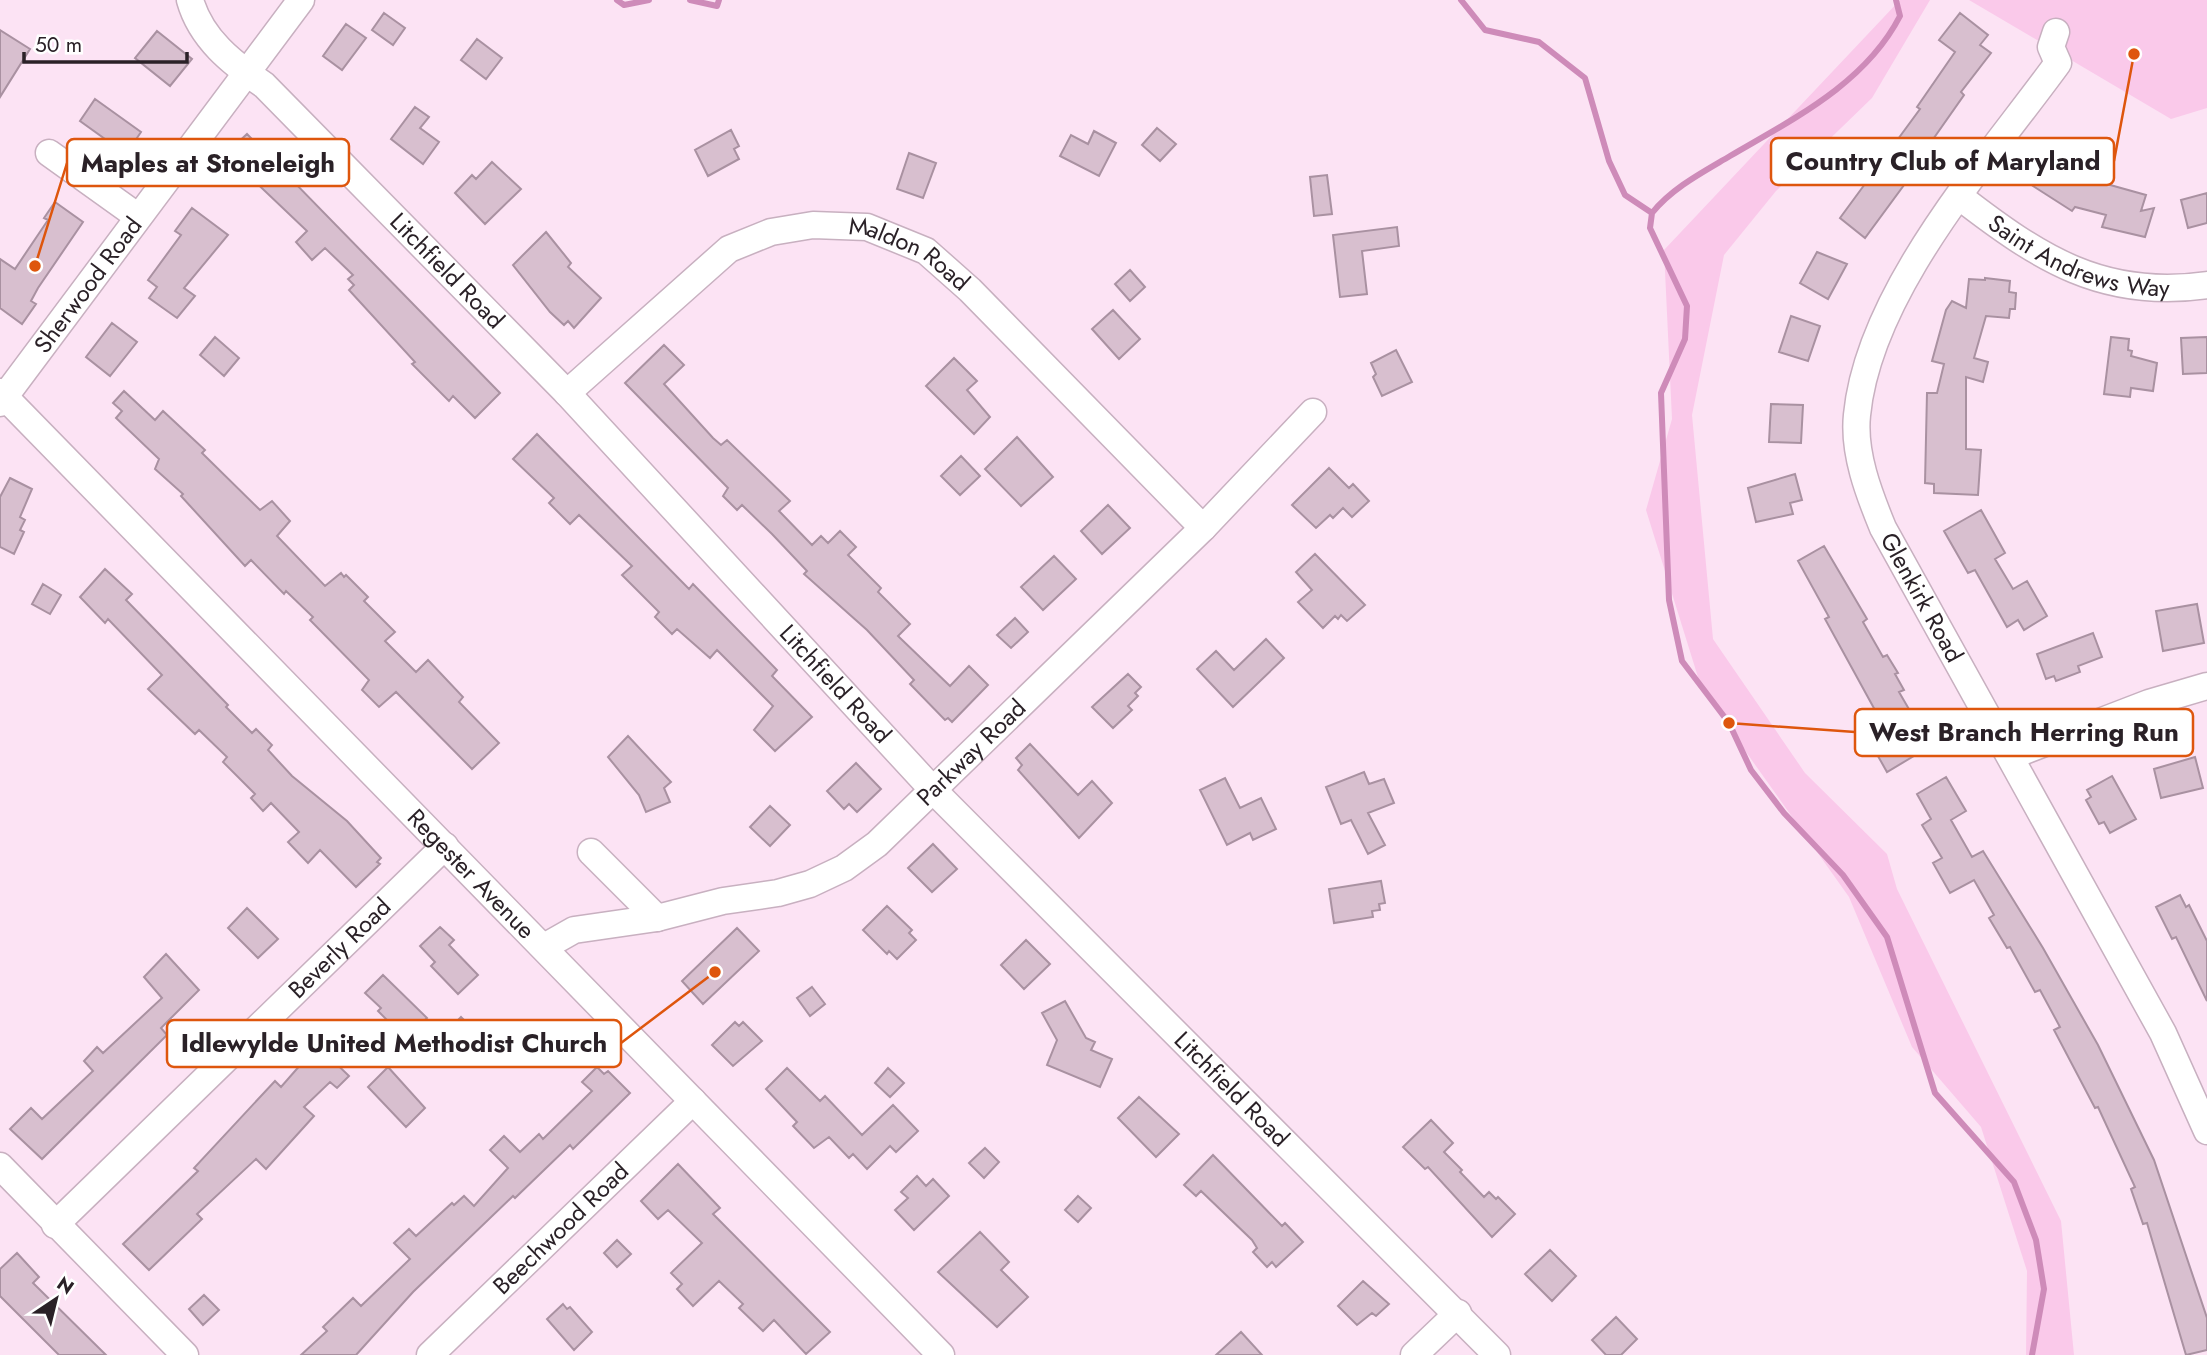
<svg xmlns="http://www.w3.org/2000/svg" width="2207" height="1355" font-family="Jost,sans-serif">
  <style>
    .green { fill: #fac9ea }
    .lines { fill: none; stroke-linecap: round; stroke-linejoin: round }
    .stream { stroke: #ce8bb9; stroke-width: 6 }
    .building { fill: #d8bfcf; stroke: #a991a1; stroke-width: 2 }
    .minor-casing { stroke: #c8b0c0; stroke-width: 29 }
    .minor { stroke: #fff; stroke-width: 26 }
    .labels { text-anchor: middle; stroke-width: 5; stroke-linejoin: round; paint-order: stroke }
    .street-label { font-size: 24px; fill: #2a2127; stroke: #fff }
    .leader { fill: none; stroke: #de560d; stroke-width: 2.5 }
    .callout-dot { fill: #de560d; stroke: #fff; stroke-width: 2.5 }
    .callout { fill: #fff; stroke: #de560d; stroke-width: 2.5 }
    .callout-label { font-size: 26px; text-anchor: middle; font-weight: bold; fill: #2a2127 }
  </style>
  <rect width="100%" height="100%" fill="#fce3f4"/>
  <path class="green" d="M1900 0H1930L1872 98 1776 191 1724 255 1692 415 1713 639 1805 773 1887 854 1897 889 2061 1221 2074 1355H2026L2027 1271 1981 1127 1912 1047 1849 897 1702 690 1646 510 1672 419 1664 250Z
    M1969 0H2207V108L2171 119Z"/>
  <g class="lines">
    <path class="stream" d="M617 0 624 5 649 0
      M690 0 717 6 719 0
      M1461 0 1485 30 1539 42 1585 78 1609 161 1625 195 1652 213
      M1896 0 1900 16C1865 84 1793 119 1730 156 1703 172 1672 188 1652 213L1650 228 1687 306 1685 339 1661 393 1669 600 1682 661 1729 723 1751 770 1784 813 1843 875 1887 937 1935 1093 2014 1182 2036 1240 2044 1289 2032 1355"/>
  </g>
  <path class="building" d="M384 13 405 28 393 45 372 30Z
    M1960 13 1988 35 1980 45 1991 53 1961 92 1964 95 1929 145 1932 147 1865 238 1840 218 1920 109 1917 107 1955 52 1939 40Z
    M346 24 366 38 342 70 323 56Z
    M0 30 30 49 0 97Z
    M157 31 192 59 170 86 135 58Z
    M477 39 502 58 486 79 461 60Z
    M95 99 141 132 126 154 80 121Z
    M415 107 429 117 420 128 439 142 423 164 391 139Z
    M1157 128 1176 144 1160 161 1142 145Z
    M731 130 739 146 734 149 739 159 708 176 695 150Z
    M1094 131 1116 143 1099 176 1060 156 1071 135 1088 144Z
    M247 134 500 393 475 418 453 396 449 401 412 364 415 362 349 290 354 285 348 279 353 275 325 248 312 260 296 242 307 231 248 175 230 150Z
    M2059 146 2074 156 2068 165 2096 181 2146 195 2141 211 2154 208 2145 237 2102 227 2106 215 2075 207 2072 211 2033 186 2040 176 2033 172 2046 150 2054 155Z
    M909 153 936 163 923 198 897 189Z
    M492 162 521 189 485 224 455 193 472 175 476 179Z
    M1327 175 1332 214 1314 216 1310 177Z
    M2207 193V223L2188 228 2181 200Z
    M55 202 83 222 38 288 31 301 36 304 22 324 0 308V259L15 269 48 220 44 218Z
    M192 208 228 235 184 288 195 296 177 318 149 298 157 287 148 280 181 235 175 231Z
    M1397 227 1399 246 1362 251 1367 294 1340 297 1333 235Z
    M546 232 571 263 568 267 601 298 574 328 568 321 564 325 550 312 513 265Z
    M1817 252 1847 264 1828 299 1800 283Z
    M1130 270 1145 287 1130 301 1115 284Z
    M1985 278 2010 281 2009 292 2016 293 2015 309H2010L2009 318 1986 316 1974 358 1988 362 1983 382 1966 377V449L1981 450 1978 495 1934 493V484L1925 483 1927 393H1937L1944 364 1932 361 1946 310 1952 301 1966 308 1969 279 1985 280Z
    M1113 310 1140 339 1119 359 1092 329Z
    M1791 316 1820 326 1808 361 1779 352Z
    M112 323 137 342 110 376 86 357Z
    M215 337 239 358 224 376 200 355Z
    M2111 337 2129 339 2128 350 2132 351 2131 356 2157 363 2153 391 2131 388 2130 397 2104 394Z
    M2207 337V373L2183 374 2181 338Z
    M664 345 684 365 664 384 713 438 721 445 727 440 790 501 779 511 812 545 821 536 828 543 840 531 856 547 848 555 881 588 878 592 910 624 898 636 950 686 969 666 988 685 952 722 948 718 945 720 910 684 914 680 867 630 804 574 807 571 772 534 742 505 737 510 723 496 728 488 625 383Z
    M1396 350 1412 382 1382 396 1373 377 1376 374 1371 363Z
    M954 358 977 381 967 390 990 417 974 434 926 386Z
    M124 391 155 420 163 411 205 450 202 453 260 510 272 501 290 521 277 536 325 586 341 573 344 577 346 575 368 597 364 601 395 632 385 641 416 672 428 660 463 697 459 702 499 743 472 769 396 692 379 707 362 690 369 680 310 620 313 617 286 591 284 594 251 560 245 566 181 496 183 494 155 469 159 459 116 418 122 411 113 403Z
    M1771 404 1803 405 1801 443 1769 442Z
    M537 434 689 589 693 584 777 670 772 676 812 717 775 751 754 730 773 706 717 650 710 658 677 629 672 634 655 617 659 612 622 575 632 566 579 515 570 524 549 503 554 498 513 459Z
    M1017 437 1053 477 1021 506 985 469Z
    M961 456 980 476 960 495 941 476Z
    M1329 468 1349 488 1353 484 1369 501 1352 517 1343 508 1333 518 1330 515 1316 528 1292 505Z
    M1795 474 1802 500 1790 503 1793 514 1756 522 1748 488Z
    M10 478 32 489 20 517 25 520 20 530 24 532 14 554 0 547V497Z
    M1108 505 1130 528 1102 554 1081 531Z
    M1981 510 2005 553 1995 559 2013 589 2027 581 2047 616 2024 630 2018 620 2007 627 1975 570 1968 573 1944 531Z
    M1824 546 1867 619 1863 622 1883 657 1887 655 1898 673 1895 674 1904 690 1899 692 1924 735 1913 742 1919 753 1887 772 1870 742 1887 732 1825 619 1829 617 1798 561Z
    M1315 554 1365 605 1347 621 1341 615 1338 619 1335 616 1323 628 1298 602 1312 590 1296 572Z
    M1054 556 1076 579 1043 610 1021 587Z
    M105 569 132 594 126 600 228 705 226 707 252 733 256 729 272 745 268 750 292 776 347 821 381 858 377 862 380 864 356 887 320 850 308 863 288 842 299 832 271 803 263 811 251 798 255 794 223 762 227 757 199 730 195 734 148 689 162 675 108 619 105 623 80 597Z
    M43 584 61 595 50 614 32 604Z
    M2197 604 2204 643 2163 651 2156 611Z
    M1015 618 1028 632 1011 648 997 635Z
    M2093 633 2102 657 2078 666 2080 672 2056 681 2054 676 2046 679 2037 654Z
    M1266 639 1284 658 1233 707 1197 669 1216 651 1234 670Z
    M1128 674 1141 687 1135 693 1138 696 1128 706 1132 710 1113 728 1092 707Z
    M628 736 671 782 664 788 670 802 646 812 639 795 608 757Z
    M1030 744 1078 795 1092 781 1112 803 1079 838 1018 770 1022 765 1016 758Z
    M2195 757 2203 788 2161 798 2154 769Z
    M856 763 881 789 857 812 849 804 844 809 827 791Z
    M1364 772 1369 784 1384 779 1394 803 1368 813 1385 845 1368 854 1351 820 1341 824 1326 787Z
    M2112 776 2136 819 2110 833 2104 822 2099 824 2086 800 2091 797 2087 790Z
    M1946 777 1966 811 1951 820 1972 857 1983 851 2043 948 2098 1045 2154 1160 2207 1318V1350L2186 1355 2147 1223 2143 1224 2131 1189 2135 1187 2098 1107 2095 1108 2054 1030 2060 1027 2040 990 2035 992 2010 947 2007 948 1989 918 1994 915 1974 880 1950 893 1933 863 1942 858 1922 825 1931 819 1917 794Z
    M1225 778 1240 808 1261 798 1276 829 1253 840 1250 833 1227 845 1200 790Z
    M770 806 790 825 770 846 750 827Z
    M933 844 957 869 932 892 908 868Z
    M1381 881 1385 903 1379 904 1380 910 1372 911 1373 917 1334 923 1329 889Z
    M2180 895 2186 907 2189 905 2207 941V1001L2176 937 2172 939 2156 907Z
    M887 906 912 930 909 933 916 940 897 959 889 951 887 954 863 930Z
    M247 908 278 939 258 958 228 928Z
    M440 927 454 940 449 945 478 975 458 994 431 966 435 962 420 946Z
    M737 928 759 951 703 1004 682 981Z
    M1026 940 1050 964 1024 989 1001 965Z
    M166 954 199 990 161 1028 167 1035 42 1159 10 1129 31 1108 42 1119 93 1071 84 1061 97 1047 103 1053 162 998 144 977Z
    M383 975 427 1018 408 1036 406 1033 403 1036 378 1011 381 1008 365 993Z
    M812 987 825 1004 810 1016 797 998Z
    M1065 1001 1086 1038 1095 1042 1091 1050 1112 1059 1100 1087 1047 1065 1057 1040 1042 1013Z
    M461 1017 480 1036 468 1049 449 1029Z
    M735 1022 739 1026 743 1022 762 1041 733 1066 712 1045Z
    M321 1049 349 1076 337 1088 330 1082 304 1107 314 1116 266 1169 256 1159 197 1214 202 1219 149 1270 123 1244 198 1171 194 1168 275 1081 281 1087 309 1055 312 1058Z
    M388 1067 425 1108 406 1127 368 1087Z
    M597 1067 604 1074 608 1071 630 1093 573 1149 570 1145 515 1198 513 1196 413 1292 356 1355H301L327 1331 323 1327 353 1298 361 1306 410 1259 394 1243 409 1229 416 1236 452 1203 454 1205 464 1196 474 1206 508 1168 490 1150 504 1136 520 1152 539 1134 543 1139 592 1091 582 1082Z
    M787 1068 820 1101 825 1096 862 1135 893 1105 918 1131 896 1152 890 1146 867 1169 853 1154 849 1158 829 1137 814 1148 793 1126 797 1122 766 1089Z
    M888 1068 904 1083 890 1097 875 1083Z
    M1139 1097 1179 1134 1156 1157 1118 1118Z
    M1431 1120 1453 1143 1444 1152 1462 1170 1460 1172 1484 1197 1489 1192 1496 1199 1498 1197 1515 1214 1492 1237 1428 1167 1425 1169 1403 1147Z
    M985 1148 999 1162 984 1178 969 1163Z
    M1213 1155 1282 1226 1285 1223 1303 1242 1276 1267 1272 1262 1267 1267 1253 1252 1257 1248 1252 1240 1201 1191 1196 1196 1184 1185Z
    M678 1164 720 1208 713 1214 830 1332 806 1354 774 1320 763 1331 739 1308 743 1304 719 1281 693 1306 677 1289 682 1284 671 1273 702 1243 668 1210 658 1219 641 1201Z
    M917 1176 926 1186 933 1179 949 1196 914 1230 895 1210 908 1198 901 1192Z
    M1078 1196 1091 1208 1078 1222 1065 1210Z
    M980 1232 1009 1262 1001 1270 1028 1297 997 1327 938 1272Z
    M617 1240 631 1254 617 1267 604 1253Z
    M1550 1250 1576 1276 1552 1301 1525 1274Z
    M17 1253 39 1277 33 1283 106 1355H59L0 1296V1269Z
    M1363 1281 1389 1304 1376 1316 1372 1313 1357 1325 1338 1306Z
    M204 1295 219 1310 203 1325 189 1309Z
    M563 1304 567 1309 570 1307 592 1332 574 1350 547 1319Z
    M1616 1317 1637 1339 1621 1355H1606L1592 1340Z
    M1241 1332 1262 1355H1216Z"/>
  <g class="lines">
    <defs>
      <g id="minor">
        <path id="s1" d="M190 0C201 39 232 63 264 85L567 393 933 790 1497 1355"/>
        <path id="s2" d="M2056 32 2051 47 2058 63C1986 162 1869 291 1857 415 1853 453 1869 494 1883 528L2163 1033 2207 1131"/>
        <path d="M49 153 137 216"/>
        <path id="s3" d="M1960 197C2039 258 2103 300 2207 285"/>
        <path id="s4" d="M0 392 941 1355"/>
        <path id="s5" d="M567 393 729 249 771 232 813 225 867 227 926 251 970 290 1203 528"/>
        <path id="s6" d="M0 403 301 0"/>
        <path d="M2011 756 2149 703 2207 686"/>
        <path d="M591 852 657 918"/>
        <path id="s7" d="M544 947 574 930 657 918 723 901 778 893 810 884 844 868 877 844 1203 528 1313 412"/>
        <path d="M0 1166 185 1355"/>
        <path id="s8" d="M55 1225 445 846"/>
        <path id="s9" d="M430 1355 693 1101"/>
        <path d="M1414 1355 1458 1313"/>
      </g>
    </defs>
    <use href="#minor" class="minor-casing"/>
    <use href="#minor" class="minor"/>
  </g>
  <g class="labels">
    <g class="street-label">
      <text dy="8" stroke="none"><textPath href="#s3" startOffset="136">Saint Andrews Way</textPath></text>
      <text dy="8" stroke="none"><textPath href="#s5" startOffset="408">Maldon Road</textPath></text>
      <text dy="8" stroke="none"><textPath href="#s1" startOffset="376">Litchfield Road</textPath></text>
      <text dy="8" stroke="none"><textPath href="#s6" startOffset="147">Sherwood Road</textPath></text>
      <text dy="8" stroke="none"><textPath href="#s2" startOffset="640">Glenkirk Road</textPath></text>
      <text dy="8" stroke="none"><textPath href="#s1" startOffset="943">Litchfield Road</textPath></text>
      <text dy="8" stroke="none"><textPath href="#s7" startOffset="485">Parkway Road</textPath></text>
      <text dy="8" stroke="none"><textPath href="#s4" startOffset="674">Regester Avenue</textPath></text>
      <text dy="8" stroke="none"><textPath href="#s8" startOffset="397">Beverly Road</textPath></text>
      <text dy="8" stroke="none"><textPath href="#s1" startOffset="1510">Litchfield Road</textPath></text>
      <text dy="8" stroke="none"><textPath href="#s9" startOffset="182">Beechwood Road</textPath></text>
    </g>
  </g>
  <path class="leader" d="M2134 54L2114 161M35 266L67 163M1729 723L1855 732M715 972L621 1043"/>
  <g class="callout-dot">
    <circle cx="2134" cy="54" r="7"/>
    <circle cx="35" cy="266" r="7"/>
    <circle cx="1729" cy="723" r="7"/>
    <circle cx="715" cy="972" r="7"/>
  </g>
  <g class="callout">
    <rect x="1771" y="138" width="343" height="47" rx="7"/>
    <rect x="67" y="139" width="282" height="47" rx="7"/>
    <rect x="1855" y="709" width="338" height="47" rx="7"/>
    <rect x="167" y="1020" width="454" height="47" rx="7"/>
  </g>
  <g class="callout-label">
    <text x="1943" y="170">Country Club of Maryland</text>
    <text x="208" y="172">Maples at Stoneleigh</text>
    <text x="2024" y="741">West Branch Herring Run</text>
    <text x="394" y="1052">Idlewylde United Methodist Church</text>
  </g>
  <g transform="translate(56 1299) rotate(35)" stroke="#ffffff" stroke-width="5" paint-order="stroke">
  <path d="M0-5L12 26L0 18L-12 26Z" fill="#2a2127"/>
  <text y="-10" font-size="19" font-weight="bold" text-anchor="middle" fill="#2a2127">N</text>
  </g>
  <path d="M24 52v10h163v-10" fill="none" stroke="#2a2127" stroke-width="3.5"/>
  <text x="35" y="52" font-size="21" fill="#2a2127" stroke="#ffffff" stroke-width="5" paint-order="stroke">50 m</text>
</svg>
